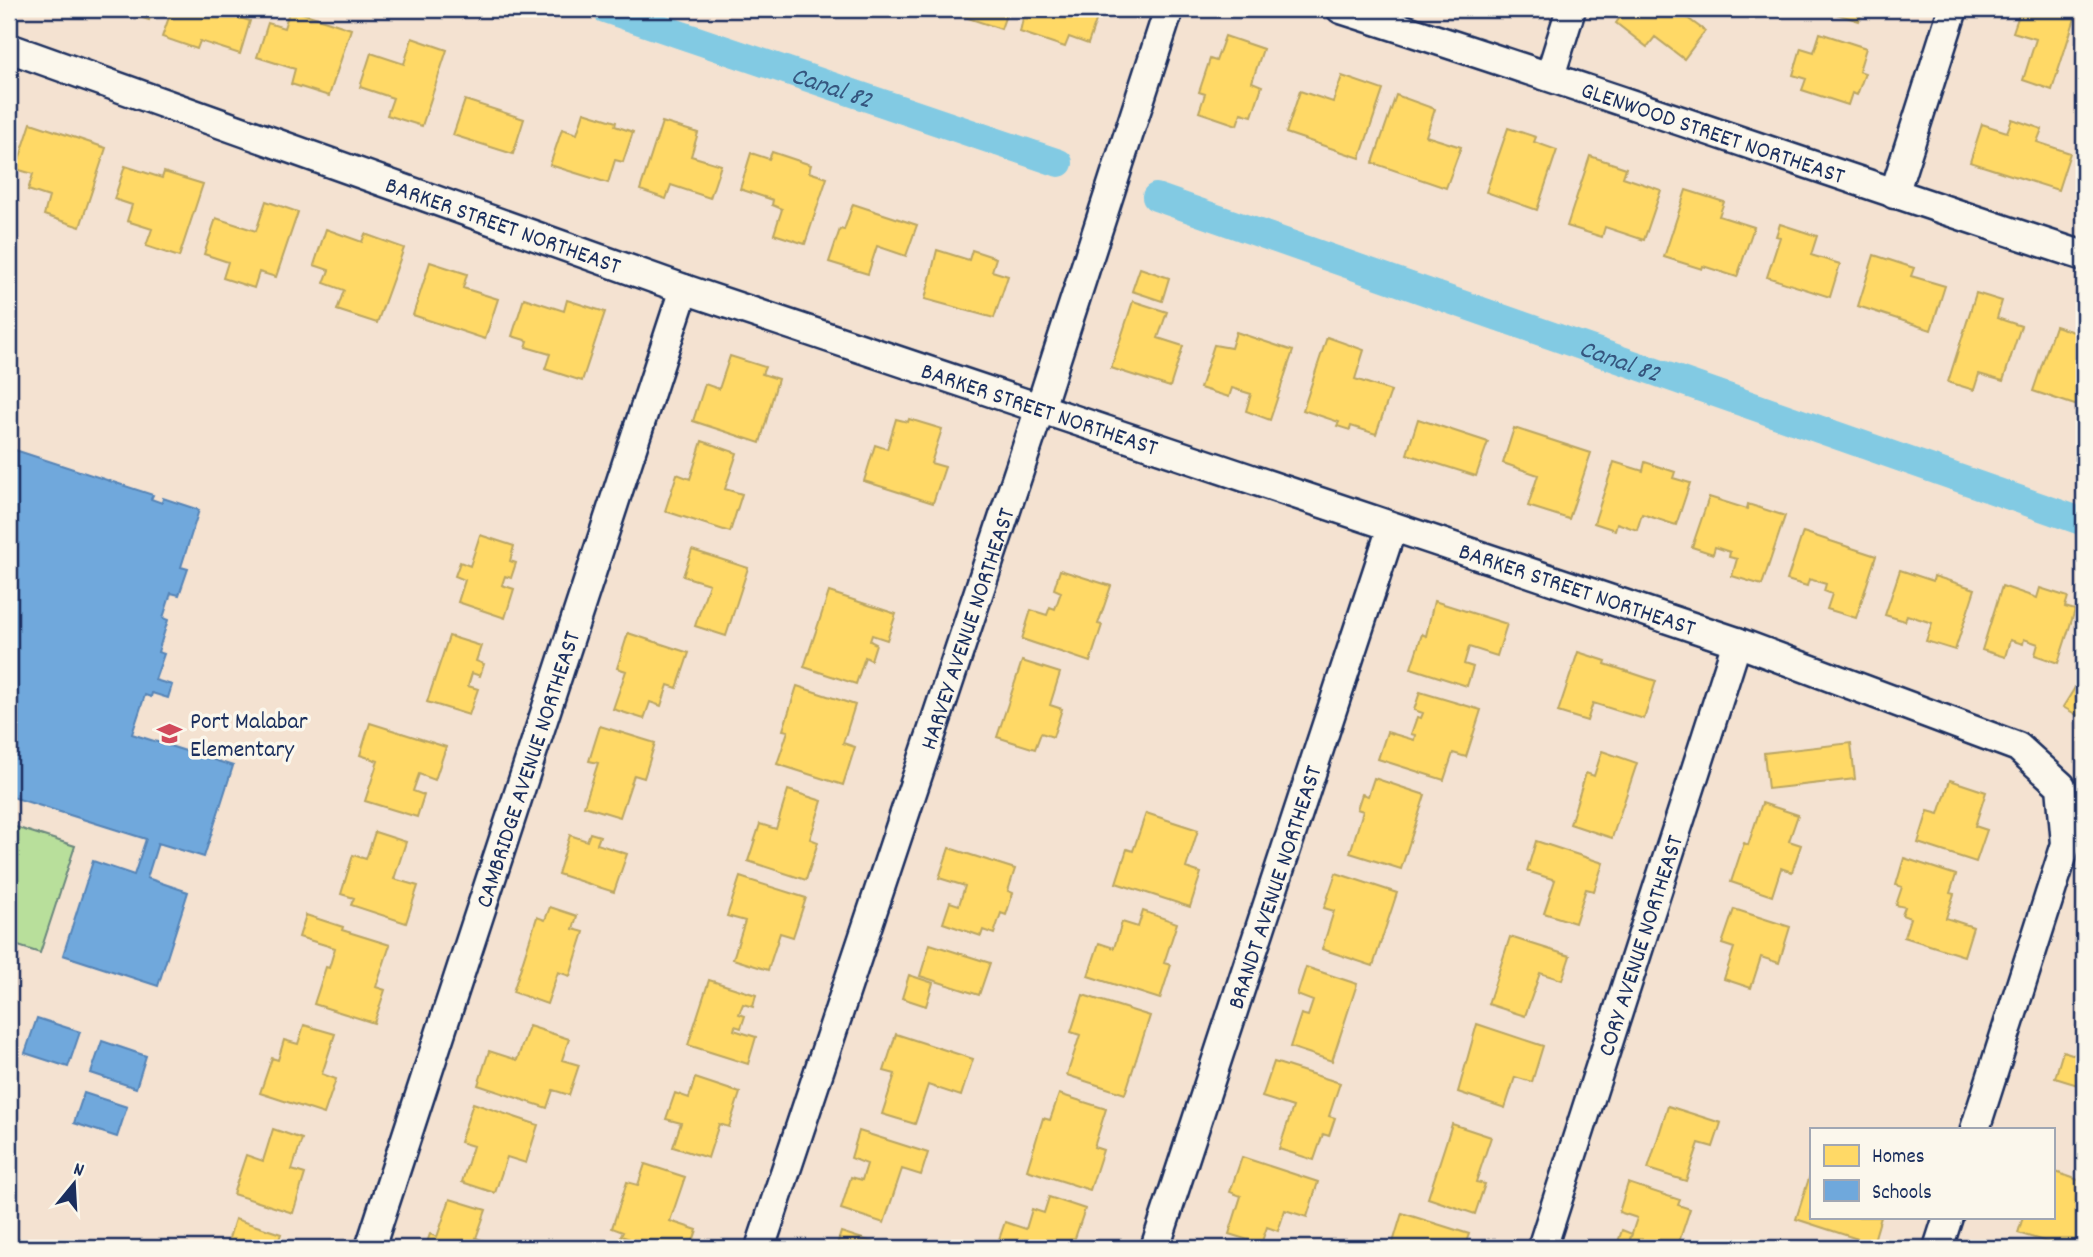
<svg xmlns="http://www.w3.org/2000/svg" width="2093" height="1257" font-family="Dekko,sans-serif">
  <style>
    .green { fill: #b8df9b; stroke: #6a877c; stroke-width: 2 }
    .homes { fill: #ffd966; stroke: #bba664; stroke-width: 2 }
    .schools { fill: #6fa8dc; stroke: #5684b6; stroke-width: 2 }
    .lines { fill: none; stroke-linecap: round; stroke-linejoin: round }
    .canal { stroke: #82cae3; stroke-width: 28 }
    .minor-casing { stroke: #1b2f5e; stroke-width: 33 }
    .minor { stroke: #fbf7ec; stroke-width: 28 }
    .labels { text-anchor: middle; stroke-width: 7; stroke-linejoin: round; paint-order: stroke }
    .street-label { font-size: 24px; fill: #1b2f5e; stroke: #fbf7ec }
    .poi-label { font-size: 24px; fill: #1b2f5e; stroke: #fbf7ec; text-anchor: start }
    .water-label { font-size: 26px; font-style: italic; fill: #35567f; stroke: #fbf7ec }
  </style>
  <rect width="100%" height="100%" fill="#f4e2d1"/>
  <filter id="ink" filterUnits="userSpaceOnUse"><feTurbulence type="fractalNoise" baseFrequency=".0143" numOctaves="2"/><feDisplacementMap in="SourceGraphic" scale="14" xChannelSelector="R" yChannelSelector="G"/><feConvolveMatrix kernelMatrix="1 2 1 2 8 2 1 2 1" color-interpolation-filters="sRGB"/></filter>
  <g filter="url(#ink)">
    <path class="green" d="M9 825 75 846 40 953 9 943Z"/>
    <path class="homes" d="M113 9H153L149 20Z
      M172 9H225L223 13 250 21 240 54 200 41 197 49 162 37Z
      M290 9 351 29 329 96 291 84 295 69 257 57 268 23 284 28Z
      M941 9H1008L1001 29Z
      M1025 9H1100L1088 44 1069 37 1065 47 1020 32Z
      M1626 9H1675L1705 31 1684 59 1655 37 1647 47 1616 23Z
      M1821 9H1863L1859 21Z
      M2021 9H2058L2076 15 2052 90 2023 80 2036 39 2013 32Z
      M1820 33 1866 48 1859 71 1865 73 1857 95 1852 93 1848 105 1802 90 1806 79 1793 75 1801 48 1814 52Z
      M1225 36 1263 49 1252 82 1262 86 1252 116 1241 113 1237 125 1199 112 1205 94 1199 92 1210 59 1216 61Z
      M412 38 447 50 422 126 387 115 393 98 360 87 371 53 404 64Z
      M1342 76 1383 90 1360 158 1286 133 1300 91 1333 102Z
      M1396 95 1435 109 1426 136 1461 147 1446 188 1373 163Z
      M465 100 524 119 513 154 453 135Z
      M584 112 616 122 615 126 633 132 623 162 615 160 608 183 550 165 562 129 577 134Z
      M2012 119 2042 129 2037 142 2070 153 2058 190 1970 162 1982 124 2007 132Z
      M662 122 698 133 691 156 721 165 710 198 671 185 666 199 640 190Z
      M31 123 106 148 80 227 44 215 49 197 28 190 33 174 16 169Z
      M1508 128 1536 137 1534 142 1557 150 1537 210 1486 192Z
      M772 152 811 165 809 172 827 178 805 244 774 234 782 209 772 205 773 200 740 189 751 153 769 159Z
      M1590 156 1626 168 1623 177 1661 190 1644 240 1605 227 1602 237 1567 226Z
      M125 166 162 178 164 172 203 184 179 257 146 246 152 229 127 221 132 205 114 199Z
      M1686 190 1724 202 1719 216 1754 227 1737 277 1703 266 1702 269 1664 257Z
      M266 201 298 212 276 277 259 272 254 288 223 278 228 262 204 254 216 218 256 231Z
      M853 204 917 225 906 256 877 246 868 274 829 262 840 229 844 230Z
      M1780 224 1817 236 1811 255 1840 264 1830 297 1767 277 1780 237 1776 236Z
      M326 229 362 242 365 234 404 248 377 323 337 310 344 290 324 283 329 270 314 265Z
      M937 250 969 260 972 250 996 258 992 271 1008 276 994 318 925 299Z
      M1874 255 1914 268 1911 276 1945 286 1931 330 1858 306Z
      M430 262 467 274 463 288 498 299 485 339 413 315Z
      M1140 268 1169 278 1162 301 1132 291Z
      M1976 293 2002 301 1997 318 2021 326 2003 381 1979 374 1974 390 1948 382Z
      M524 298 564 311 567 300 605 312 582 381 545 369 550 354 526 347 528 341 512 336Z
      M1133 301 1167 312 1158 338 1183 346 1170 387 1111 368Z
      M2055 326 2083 335 2077 356 2084 358V408L2033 391Z
      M1236 332 1293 351 1270 420 1246 411 1251 394 1232 388 1229 397 1200 388 1214 345 1231 348Z
      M1327 337 1364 350 1355 379 1391 391 1376 434 1351 426 1350 430 1337 426 1339 422 1303 410Z
      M730 356 765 367 762 374 778 379 760 443 693 421 705 384 719 389Z
      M896 419 908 422 909 419 942 429 931 463 945 467 933 503 864 481 875 445 887 449Z
      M1418 419 1488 442 1476 476 1407 454Z
      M1514 428 1591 453 1569 519 1528 506 1538 475 1503 463Z
      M702 441 737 453 725 489 742 494 730 532 665 511 677 474 690 479Z
      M1614 462 1643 471 1645 462 1675 472 1673 478 1690 483 1676 525 1642 514 1637 530 1617 523 1615 530 1594 523Z
      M1709 497 1747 509 1748 504 1785 516 1762 585 1732 576 1737 559 1729 557 1730 552 1715 547 1713 554 1692 547Z
      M1803 532 1876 556 1856 618 1827 609 1832 594 1824 591 1826 584 1809 579 1807 586 1787 580Z
      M480 535 514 546 510 561 516 563 511 578 505 576 502 585 514 589 505 618 458 602 465 580 455 576 460 562 470 566Z
      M692 550 748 568 726 636 695 626 709 584 683 576Z
      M1060 570 1111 586 1098 624 1102 625 1090 662 1022 639 1031 610 1047 615 1050 607 1055 609 1061 592 1054 589Z
      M1900 570 1933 581 1934 576 1975 589 1955 650 1926 641 1932 623 1907 615 1905 621 1885 615Z
      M2002 586 2037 598 2040 588 2068 597 2065 607 2075 610 2058 663 2035 655 2038 644 2024 639 2023 644 2010 640 2005 657 1982 650Z
      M829 592 896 614 887 640 872 635 870 641 876 644 871 660 865 657 856 684 804 667Z
      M1434 601 1507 624 1497 656 1469 647 1464 664 1473 667 1467 686 1411 668 1422 634 1426 636Z
      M628 633 689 653 677 688 668 685 661 706 650 702 644 719 613 709 626 671 617 668Z
      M449 636 481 646 476 661 484 664 480 676 472 673 468 686 478 689 469 715 427 702Z
      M1578 652 1606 661 1605 664 1656 681 1644 719 1593 703 1587 721 1558 712Z
      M1022 661 1060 673 1050 705 1062 709 1053 737 1041 733 1035 749 997 737Z
      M2084 673V719L2063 707Z
      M797 686 855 705 843 743 855 747 843 785 777 764 788 731 783 730Z
      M1420 692 1481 710 1466 757 1453 753 1444 780 1378 759 1387 732 1414 740 1415 735 1411 734 1417 717 1421 718 1423 713 1414 710Z
      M370 723 446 747 435 780 419 774 413 791 424 795 417 817 365 801 378 761 360 755Z
      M600 726 655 743 644 778 634 775 620 817 584 806 598 763 589 761Z
      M1851 743 1855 779 1768 789 1764 753Z
      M1602 751 1637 763 1612 838 1570 824 1586 773 1594 776Z
      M1374 778 1425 795 1401 869 1350 853 1363 811 1357 809 1362 794 1368 796Z
      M1950 780 1986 792 1975 826 1987 830 1976 862 1918 843 1928 811 1939 814Z
      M788 790 822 801 810 839 818 842 806 880 748 861 760 824 776 829Z
      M1762 803 1798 815 1789 841 1801 845 1792 872 1781 868 1772 896 1731 882 1744 843 1748 845Z
      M1146 813 1198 830 1186 868 1201 873 1190 907 1116 883 1127 849 1133 851Z
      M375 832 406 842 394 879 418 886 406 923 351 905 354 898 341 894 353 855 366 859Z
      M590 833 600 836 597 844 627 854 614 892 558 874 570 835 587 841Z
      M1536 841 1603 863 1594 891 1586 889 1575 923 1544 913 1555 880 1527 871Z
      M949 848 1015 869 1008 891 1013 893 1006 915 1001 913 994 934 983 930 981 936 943 923 950 902 959 905 965 886 939 878Z
      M1904 858 1956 875 1950 893 1954 894 1946 918 1973 927 1964 956 1904 937 1910 918 1902 915 1905 907 1896 905 1902 887 1896 885Z
      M1336 873 1397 893 1373 966 1322 949 1334 911 1324 908Z
      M740 877 806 898 793 937 780 933 768 970 733 959 745 921 727 916Z
      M550 907 577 916 573 929 584 932 570 976 558 972 547 1004 513 992 537 917 545 920Z
      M1734 909 1790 927 1779 963 1761 957 1751 988 1724 979 1734 948 1722 944Z
      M1143 911 1177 923 1164 963 1171 965 1160 999 1088 976 1099 943 1114 948 1122 922 1138 927Z
      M306 915 343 927 342 930 390 945 376 987 385 990 374 1023 314 1004 326 967 329 968 335 948 299 937Z
      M1510 937 1570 956 1562 980 1540 973 1525 1016 1488 1004Z
      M930 944 990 963 979 995 920 976Z
      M1306 967 1357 984 1332 1061 1290 1047 1301 1014 1308 1016 1313 1001 1297 995Z
      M909 975 933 983 926 1006 902 998Z
      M709 980 756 995 753 1007 743 1004 739 1014 745 1016 741 1028 735 1026 734 1030 756 1037 748 1064 688 1045Z
      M1083 995 1150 1016 1125 1094 1067 1075 1080 1035 1071 1032Z
      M1477 1024 1543 1046 1532 1082 1515 1077 1505 1108 1458 1092Z
      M304 1025 335 1034 322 1074 336 1079 324 1114 260 1093 272 1058 278 1060 284 1040 298 1044Z
      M529 1026 569 1039 562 1060 579 1065 569 1095 553 1090 547 1108 478 1085 489 1051 517 1060Z
      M896 1034 973 1059 961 1096 928 1085 915 1124 882 1114 895 1074 884 1071Z
      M2063 1051 2084 1058V1087L2055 1078Z
      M1274 1062 1340 1083 1329 1116 1335 1118 1329 1136 1323 1134 1314 1160 1279 1149 1293 1107 1262 1097Z
      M695 1078 740 1093 729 1127 719 1124 708 1158 673 1147 681 1123 666 1119 675 1093 689 1098Z
      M1059 1094 1106 1109 1094 1147 1103 1150 1090 1190 1027 1170 1043 1118 1050 1120Z
      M473 1103 538 1125 526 1163 507 1157 495 1193 462 1182 473 1146 460 1142Z
      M1668 1106 1721 1123 1713 1147 1699 1143 1686 1181 1648 1169Z
      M1452 1124 1491 1137 1476 1182 1485 1184 1475 1214 1428 1198Z
      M273 1129 302 1139 292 1170 305 1174 293 1213 233 1194 246 1155 263 1161Z
      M859 1131 928 1153 921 1175 902 1169 884 1223 841 1209 851 1177 862 1180 867 1164 851 1158Z
      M1242 1157 1318 1182 1307 1217 1285 1210 1278 1231 1267 1227 1261 1244 1229 1234 1241 1196 1230 1192Z
      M645 1164 685 1177 670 1221 697 1230 691 1248H658L621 1236 623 1232 612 1228 627 1182 638 1185Z
      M2053 1171 2084 1182V1248H2066L2018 1233 2023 1217H2053Z
      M1811 1172V1217H1881L1873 1244 1796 1219Z
      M1628 1183 1680 1200 1678 1205 1690 1209 1677 1248H1627L1637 1218 1619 1212Z
      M1049 1197 1085 1209 1072 1247 1076 1248H996L1005 1222 1026 1229 1032 1209 1044 1213Z
      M450 1199 486 1210 476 1238 491 1243 489 1248H425L430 1234 437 1237Z
      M1402 1213 1469 1234 1464 1248 1392 1246Z
      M235 1219 281 1234 276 1248H226Z
      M1622 1230 1632 1234 1627 1248H1616Z
      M841 1232 891 1248H836Z"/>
    <path class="schools" d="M9 448 153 495 151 499 162 503 163 498 199 510 181 567 188 569 179 595 171 593 163 618 168 620 158 652 164 654 155 680 172 685 168 698 152 693 151 697 145 695 132 734 233 766 204 857 158 843 147 878 188 892 158 986 63 955 93 861 134 875 146 839 9 796Z
      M37 1018 80 1032 68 1067 25 1053Z
      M102 1041 146 1056 136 1088 91 1073Z
      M84 1093 127 1107 117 1137 74 1123Z"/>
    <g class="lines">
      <g class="canal">
        <path id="s1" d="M605 9 1059 163"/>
        <path id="s2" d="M1156 197 2084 522"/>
      </g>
      <defs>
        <g id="minor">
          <path id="s3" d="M1341 9C1590 88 1836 175 2084 256"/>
          <path id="s4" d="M9 48 684 289 1737 642 2018 747 2061 786 2066 844 1975 1129"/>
          <path d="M1550 76 1571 9"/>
          <path d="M1894 194 1953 9"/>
          <path id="s5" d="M370 1248 684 289"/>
          <path id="s6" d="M760 1248 1040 408 1169 9"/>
          <path id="s7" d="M1155 1248 1392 527"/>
          <path id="s8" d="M1542 1248 1737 642"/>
          <path d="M1938 1248 1948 1217"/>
        </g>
      </defs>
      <use href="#minor" class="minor-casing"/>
      <use href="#minor" class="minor"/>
    </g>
  </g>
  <defs>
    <symbol id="school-bare" viewBox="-9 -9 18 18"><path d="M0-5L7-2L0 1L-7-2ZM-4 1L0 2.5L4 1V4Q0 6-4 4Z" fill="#d1495b" stroke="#fbf7ec" stroke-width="2.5" paint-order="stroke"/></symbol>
  </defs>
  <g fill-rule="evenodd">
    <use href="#school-bare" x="152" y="716" width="35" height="35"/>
  </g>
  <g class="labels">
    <g class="street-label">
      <text dy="8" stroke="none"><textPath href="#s3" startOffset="392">GLENWOOD STREET NORTHEAST</textPath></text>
      <text dy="8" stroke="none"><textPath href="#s4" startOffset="525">BARKER STREET NORTHEAST</textPath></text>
      <text dy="8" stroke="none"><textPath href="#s4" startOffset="1092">BARKER STREET NORTHEAST</textPath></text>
      <text dy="8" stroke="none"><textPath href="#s4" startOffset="1659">BARKER STREET NORTHEAST</textPath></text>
      <text dy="8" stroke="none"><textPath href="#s6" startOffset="653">HARVEY AVENUE NORTHEAST</textPath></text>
      <text dy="8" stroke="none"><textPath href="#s5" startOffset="504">CAMBRIDGE AVENUE NORTHEAST</textPath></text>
      <text dy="8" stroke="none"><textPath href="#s7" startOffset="380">BRANDT AVENUE NORTHEAST</textPath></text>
      <text dy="8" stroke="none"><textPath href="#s8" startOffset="318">CORY AVENUE NORTHEAST</textPath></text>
    </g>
    <g class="poi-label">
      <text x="190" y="728">Port Malabar<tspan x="190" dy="28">Elementary</tspan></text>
    </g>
    <g class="water-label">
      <text dy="9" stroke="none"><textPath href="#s1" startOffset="240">Canal 82</textPath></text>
      <text dy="9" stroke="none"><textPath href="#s2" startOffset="492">Canal 82</textPath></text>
    </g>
  </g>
  <rect width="2093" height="1257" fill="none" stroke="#fbf7ec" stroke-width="35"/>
  <rect x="18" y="18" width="2058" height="1222" fill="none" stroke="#1b2f5e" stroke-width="2.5" filter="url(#ink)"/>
  <rect x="1810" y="1128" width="245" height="91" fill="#fbf7ec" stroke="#a1a7b3" stroke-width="2"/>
  <rect x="1824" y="1145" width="35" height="21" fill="#ffd966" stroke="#a1a7b3" stroke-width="2"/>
  <text x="1872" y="1162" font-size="21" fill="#1b2f5e">Homes</text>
  <rect x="1824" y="1180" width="35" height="21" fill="#6fa8dc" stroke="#a1a7b3" stroke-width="2"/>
  <text x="1872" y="1198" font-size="21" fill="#1b2f5e">Schools</text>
  <g transform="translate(74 1184) rotate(18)" stroke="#fbf7ec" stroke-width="5" paint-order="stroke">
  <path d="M0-5L12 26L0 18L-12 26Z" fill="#1b2f5e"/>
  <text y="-10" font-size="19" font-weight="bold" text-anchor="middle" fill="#1b2f5e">N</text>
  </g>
</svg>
